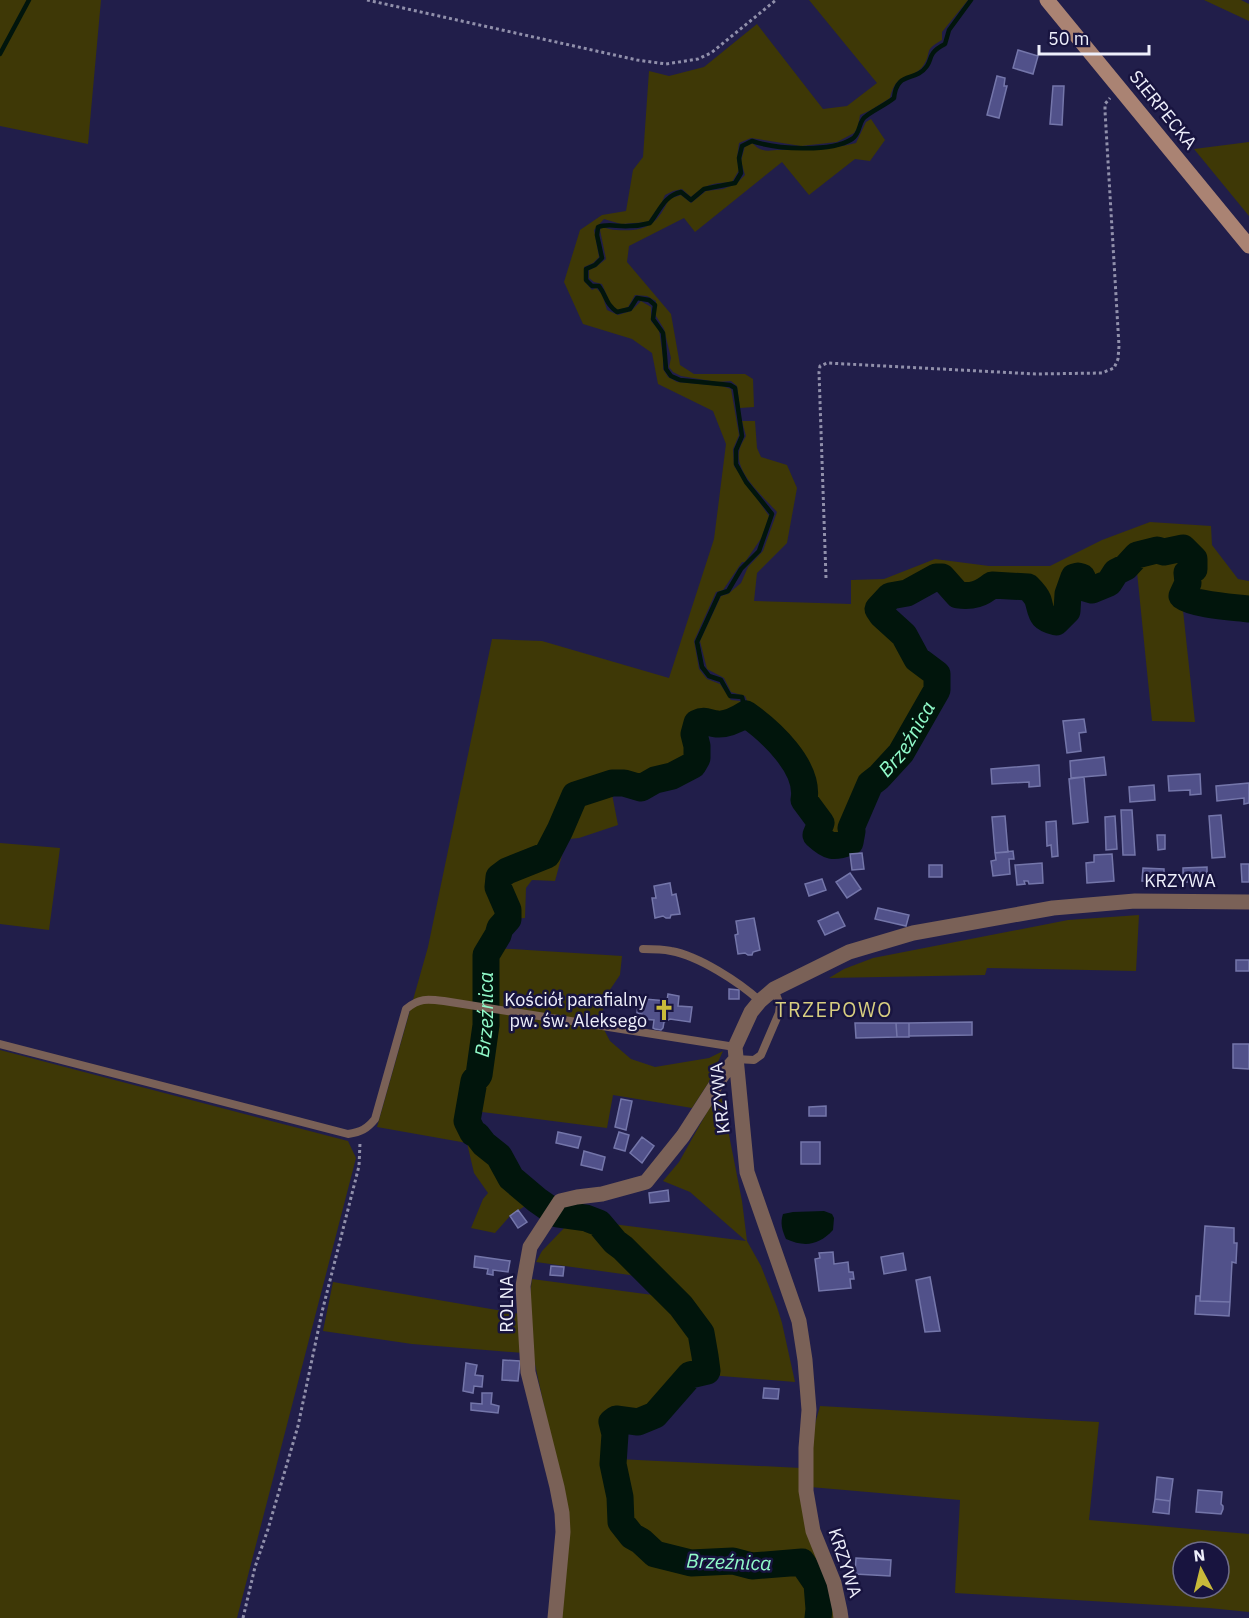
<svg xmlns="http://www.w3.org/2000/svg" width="1249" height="1618" font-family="'IBM Plex Sans',sans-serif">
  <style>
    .green { fill: #3e3806; fill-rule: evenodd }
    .water { fill: #01150c }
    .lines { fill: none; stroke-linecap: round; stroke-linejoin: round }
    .stream { stroke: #01150c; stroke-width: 4.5 }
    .river { stroke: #01150c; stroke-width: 27 }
    .building { fill: #51518a; stroke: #7476aa; stroke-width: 1.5 }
    .path { stroke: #9190ab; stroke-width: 3; stroke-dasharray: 3 3; stroke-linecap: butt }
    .lane { stroke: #7a6157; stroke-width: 8 }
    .street { stroke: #7a6157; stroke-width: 15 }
    .secondary { stroke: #aa8373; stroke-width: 15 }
    .labels { text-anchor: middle; stroke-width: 5; stroke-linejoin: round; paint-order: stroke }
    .street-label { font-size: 18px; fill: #eeeffb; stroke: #18143f }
    .poi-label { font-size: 18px; fill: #eeeffb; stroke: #18143f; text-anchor: end }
    .water-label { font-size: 20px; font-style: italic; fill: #91fbca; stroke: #18143f }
    .neighbourhood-label { font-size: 20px; letter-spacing: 1.5px; fill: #d8ce80; stroke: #18143f }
  </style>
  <rect width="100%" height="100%" fill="#211e4a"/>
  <path class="green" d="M0 0H101L88 144 0 126Z
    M809 0H968L942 32V40C922 51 933 52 923 66 912 81 896 70 890 98L871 110 860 115 858 127 854 133 837 142 801 146 751 138 739 143 737 158 739 170 732 182C713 183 706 184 691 197L682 189 673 191 665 195 662 202 648 222 621 224 604 219 594 230 599 257 593 263 584 267V281L592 290 596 288 602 294 607 310 618 315 631 311 641 301 651 307V321L659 330 663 357V369L668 377 677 382 722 386 731 389 739 435 733 449 734 466 769 516 762 537 745 562H742L723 590 716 592 694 641 699 669 707 679 720 684 731 700 740 701 741 709 723 719 696 718C684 737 695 738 695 757 680 772 659 776 641 785L616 774 613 779 572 790 559 826 544 854 525 858 514 865 497 869 489 879 506 911 505 918 496 927 495 935 484 948V995L478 1047 467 1104 460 1118 471 1138H474C482 1149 481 1145 490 1152 497 1158 503 1170 505 1179L517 1186 531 1202 510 1216 495 1233 471 1228 483 1199 488 1193 474 1173 467 1143 377 1127 428 947 492 639 542 641 669 678 714 539 726 444 713 411 658 384 652 353 632 339 583 324 564 282 580 230 602 215 626 211 633 170 643 157 649 71 669 76 704 67 757 24 823 109 847 106 877 83Z
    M1204 0H1241L1249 4V21Z
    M871 119 885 140 870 161 855 159 809 195 782 162 695 232 684 218 629 246 627 262 671 314 680 365 694 374H745L753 379 754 407 740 408 737 386 731 381 717 382 681 376 673 372 669 367 671 358 664 329 656 316V301L647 296 635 295 628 307 618 310 611 305 602 284 594 282 589 278V270L596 267 606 259 600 230 602 227C607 228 612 230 616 230 646 232 657 225 669 199L681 195 691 203 706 191 723 189 736 184 745 175 741 161 745 146 752 143C755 145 757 148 760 149 766 152 773 150 779 150 805 150 830 150 856 143L866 122Z
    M1249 142V216L1194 149Z
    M742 421H755L757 448 761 457 787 465 797 488 787 543 757 573 754 601 851 604V580L884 579 935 559 989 566H1050L1102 540 1150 522 1211 526 1212 545 1238 579 1249 581V604L1185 595 1190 585V573L1197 570V560L1185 545C1151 551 1127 546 1107 581L1088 587 1085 585 1084 575 1076 573C1064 581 1064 597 1064 610L1055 618H1049L1042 612 1040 597 1030 585 994 581 980 590 969 593 957 590 947 578 939 573 903 591 887 593 876 604 873 612 876 616 902 637 914 661 934 674 935 686 898 751 880 774 866 785 850 824 849 837 843 843 827 842 821 835C826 820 815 811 806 799 813 782 803 775 795 761 792 756 791 748 787 744 784 739 776 737 771 734 759 723 751 711 745 696L731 692 724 678 707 669 700 641 721 596 728 594 741 583 748 567 763 551 777 512C764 497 732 471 740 448 741 444 744 440 746 436Z
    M1180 551 1192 559V568L1185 570V582L1177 595 1182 601 1195 722 1152 721 1136 562 1140 557 1156 552 1165 556Z
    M611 789 618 825 579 838 560 840 579 796Z
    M0 843 60 848 49 930 0 924Z
    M555 850 562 855 555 881 532 880 526 888 525 918 511 919C512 905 508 905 503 893 494 869 533 863 550 858Z
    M1139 915 1136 971 987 968 985 975 829 978 844 969 873 958 1068 920Z
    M495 948 622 956 620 975 607 994 600 1022 610 1041 631 1059 655 1067 709 1058 723 1051 709 1082 692 1108 613 1095 607 1128 474 1111 475 1091 482 1079 495 1024 492 1006 489 962Z
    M0 1050 348 1141 356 1158 237 1618H0Z
    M720 1089 742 1201 747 1241 761 1266 777 1307 782 1323 795 1382 709 1375 710 1364 703 1331 679 1299 605 1223 746 1241 690 1192 663 1181 679 1162Z
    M583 1223 594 1225 611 1247H617L644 1277 536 1262 542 1251 567 1225Z
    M532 1279 668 1297 698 1335 702 1370 684 1373 653 1412 640 1419 613 1417 609 1421C612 1433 614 1448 608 1460L616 1494 617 1525 631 1543 638 1544 653 1557 690 1567 733 1564 752 1570 800 1567C817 1589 817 1590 814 1618H560L556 1461 533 1355 528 1311Z
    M333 1282 520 1314 524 1353 412 1344 323 1331Z
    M820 1406 1099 1422 1089 1520 1249 1534V1612L1209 1608 955 1593 960 1500 810 1487 811 1438ZM1183 1552H1219V1588H1183Z
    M618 1459 801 1468 830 1584 836 1618H822L824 1609 819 1579 804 1556 768 1562 754 1561 732 1558 690 1559 660 1551 630 1530 623 1517V1492L617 1467Z"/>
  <path class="water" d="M824 1211 832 1214 834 1218 833 1230C818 1246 804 1247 786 1239 782 1230 780 1223 783 1214L793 1212Z"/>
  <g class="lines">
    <path class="stream" d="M0 54 29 0
      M746 714 742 697 730 696 721 680 709 676 702 667 697 642 719 594 728 591 741 569 759 551 772 514 746 482 736 464V450L742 436 735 388 730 385 680 380 671 376 666 369 663 333 653 319 655 305 649 300 637 298 630 309 617 312C605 303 607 297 599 286H592L586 280V269L595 265 602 258 597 235 598 227C608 223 618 227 629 226 636 226 643 225 650 223 660 210 664 196 681 192L691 200 704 189 735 183 741 173 739 158 742 146 752 141C776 149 830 153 852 139 860 134 858 126 863 119 867 113 886 105 894 98 897 70 915 83 927 66 930 62 930 57 933 53 936 49 941 46 945 44L949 30 971 0"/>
    <path class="river" id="s1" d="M818 1618 819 1609 817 1584 802 1562 752 1566 733 1561 691 1563 655 1554 641 1541 632 1536 621 1522 620 1497 613 1464 615 1434 612 1422 616 1419 638 1422 655 1415 690 1375 707 1371 705 1356 701 1333 681 1306 623 1248 615 1242 599 1223 586 1218 557 1214 537 1200 511 1178 499 1156 484 1144 477 1135 473 1133 467 1121 474 1081 479 1075 486 1025V955L498 935 500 928 508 919V910L498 887 499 877 507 871 547 855 560 830 575 795 612 783H624L641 788 655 780 672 776 693 765 697 758V746L694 734 697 723C705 719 708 723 717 724 727 725 738 719 746 714 770 731 810 767 804 800L821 823 816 835C829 847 833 848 850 842L852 831 851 828 870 784 879 777 901 753 937 690V674L917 659 904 635 882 615 878 609 890 596 907 593 936 577H942L958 595C972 597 981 594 992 585L1028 587C1032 591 1036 595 1038 600 1042 614 1040 618 1056 622L1067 611 1068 594 1074 577 1078 576 1082 577V587L1092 590 1109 583 1116 572 1126 567 1137 555 1157 550 1164 552 1183 548 1194 559V569L1187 573 1188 583 1182 596C1194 605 1233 607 1249 609"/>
  </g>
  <path class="building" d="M1018 50 1038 56 1033 74 1013 68Z
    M997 76 1005 78 1004 86H1007L999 118 987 115Z
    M1053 86H1064L1062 125 1050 124Z
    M1084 719 1086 732 1079 733 1081 751 1067 753 1063 721Z
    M1104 757 1106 775 1071 778 1070 761Z
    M1039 765 1040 786 1029 787V782L992 784 991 769Z
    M1200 774 1201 794 1190 795V790L1169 791 1168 776Z
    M1084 777 1088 822 1073 824 1069 779Z
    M1249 783V803L1244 804V798L1217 801 1216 786Z
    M1154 785 1155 800 1130 802 1129 787Z
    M1121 810H1132L1135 855H1123Z
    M1221 815 1225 857 1212 858 1209 816Z
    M1005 816 1008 852 995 853 992 817Z
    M1115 816 1117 849 1106 850 1105 817Z
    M1056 821 1058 856 1052 857 1051 845 1047 846 1046 822Z
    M1157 835H1165V849L1158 850Z
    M1013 851 1014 859H1009L1010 874 993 876 991 861 996 860 995 853Z
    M862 853 864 869 852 870 850 854Z
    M1112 854 1114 881 1087 883 1086 863 1094 862V855Z
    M1042 863 1043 883 1029 884 1028 881H1024L1025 884 1017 885 1015 865Z
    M1241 864H1249V882H1242Z
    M929 865H942V877H929Z
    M1207 867V881L1197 882 1198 885H1193L1192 882H1183V868Z
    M1143 868 1164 869V882L1142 881Z
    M850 873 861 889 847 898 836 882Z
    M822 879 826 890 809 896 805 884Z
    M670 883 672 895 676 894 680 914 671 915 670 918H666L663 916 655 918 652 898H656L654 886Z
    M878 908 909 915 906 926 875 919Z
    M838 912 845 926 825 935 818 921Z
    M754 918 760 950 753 952 752 955H748L745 953 738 954 735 935 738 934 736 921Z
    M1236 960H1249V971H1236Z
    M729 989 739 990V999H729Z
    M668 994 679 996 678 1006 692 1007 690 1022 670 1019 664 1022 663 1028 661 1030 655 1029 653 1028 654 1020 642 1019V1014L637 1013 638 1004 644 1005 645 999 667 1001Z
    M972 1022V1035L909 1036V1023Z
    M855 1023H896L897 1037 856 1038Z
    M896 1023H909V1037H897Z
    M1233 1044H1249V1069L1233 1068Z
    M621 1099 632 1101 626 1130 615 1127Z
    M826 1106V1116H809V1107Z
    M558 1132 581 1137 578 1148 556 1143Z
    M619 1132 629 1135 625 1151 614 1148Z
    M642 1137 654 1146 642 1163 630 1153Z
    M801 1142H820V1164H801Z
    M584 1151 605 1157 602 1170 581 1165Z
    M668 1190 669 1201 650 1203 649 1193Z
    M518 1210 527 1222 518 1228 510 1216Z
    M1205 1226 1234 1228V1243H1237L1236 1263 1232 1262 1230 1302 1200 1301Z
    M833 1252 834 1264 848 1262 849 1272H853L854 1279H850L851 1288 819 1291 815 1259 820 1258 819 1253Z
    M903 1253 906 1270 884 1274 881 1257Z
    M475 1256 510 1261 508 1272 493 1270V1275L487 1274 488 1269 474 1267Z
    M551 1266 564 1267 563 1276 550 1275Z
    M930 1277 940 1331 925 1332 916 1280Z
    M1196 1296H1200V1301L1230 1302 1229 1316 1195 1314Z
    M503 1360 520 1361 518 1381 502 1380Z
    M466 1363 477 1365 475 1375 483 1376 482 1387 474 1386 473 1393 463 1391Z
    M764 1388 779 1389 778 1399 763 1398Z
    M482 1393H492L491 1404 499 1406 498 1413 471 1410V1403L482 1404Z
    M1157 1477 1173 1479 1170 1501 1155 1499Z
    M1198 1490 1222 1492 1221 1504 1223 1506V1509L1221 1514 1196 1512Z
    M1155 1499 1170 1501 1169 1514 1153 1512Z
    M856 1558 891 1560 890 1576 855 1574Z"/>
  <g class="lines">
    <path class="path" d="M367 0 637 60 666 64 698 59 711 53 776 0
      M826 578 819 372 820 366 827 363 1036 374 1102 373 1114 368 1118 359 1119 346 1105 111V104L1110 98
      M243 1618 255 1567 268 1529 298 1426 322 1312 359 1166 360 1143"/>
    <path class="lane" d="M643 949C652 949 662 949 671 951 699 956 739 982 760 1001
      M0 1044 348 1134C361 1132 367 1129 375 1119L406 1009C419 998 427 999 444 1001L735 1047
      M736 1059 754 1060 761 1055 779 1013 780 1005 774 989"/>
    <path class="street" d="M555 1618 563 1532 562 1513 557 1487 528 1372 523 1286 530 1247 560 1201 577 1197 602 1194 646 1182 683 1136 723 1074 736 1059
      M841 1618 840 1611 834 1583 813 1531 806 1491V1448L809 1410 805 1360 799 1321 747 1172 735 1047 751 1012 760 1001 774 989 849 952 913 933 1053 908 1135 901 1249 902"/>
    <path class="secondary" d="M1047 0 1249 246"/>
  </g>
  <defs>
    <symbol id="church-bare" viewBox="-9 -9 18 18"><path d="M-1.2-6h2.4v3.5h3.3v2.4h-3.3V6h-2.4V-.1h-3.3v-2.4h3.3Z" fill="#c9ba3a" stroke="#18143f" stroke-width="2.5" paint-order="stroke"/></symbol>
  </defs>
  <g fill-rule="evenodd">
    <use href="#church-bare" x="649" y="995" width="30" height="30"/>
  </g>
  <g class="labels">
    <g class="street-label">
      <text transform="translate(1163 110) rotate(51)" y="6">SIERPECKA</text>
      <text x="1180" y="887">KRZYWA</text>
      <text transform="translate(720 1098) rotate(-96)" y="6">KRZYWA</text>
      <text transform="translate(507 1304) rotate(-90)" y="6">ROLNA</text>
      <text transform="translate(845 1563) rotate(72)" y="6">KRZYWA</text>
    </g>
    <g class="poi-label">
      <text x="647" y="1006">Kościół parafialny<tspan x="647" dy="21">pw. św. Aleksego</tspan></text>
    </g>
    <g class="water-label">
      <text dy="7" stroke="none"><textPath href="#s1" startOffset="1744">Brzeźnica</textPath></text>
      <text dy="7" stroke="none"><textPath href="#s1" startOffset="948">Brzeźnica</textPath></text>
      <text transform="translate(729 1562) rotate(2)" y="7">Brzeźnica</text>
    </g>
    <g class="neighbourhood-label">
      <text x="834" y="1017">TRZEPOWO</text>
    </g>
  </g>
  <g transform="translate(1201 1570) rotate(353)"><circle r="28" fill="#18143f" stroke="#6e6c8a" stroke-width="1.5"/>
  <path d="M0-4.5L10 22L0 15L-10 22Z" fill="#c9ba3a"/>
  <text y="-9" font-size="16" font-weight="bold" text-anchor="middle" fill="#eeeffb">N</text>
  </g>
  <path d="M1039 45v9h110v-9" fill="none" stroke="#eeeffb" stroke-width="3"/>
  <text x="1048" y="45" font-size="18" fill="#eeeffb" stroke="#18143f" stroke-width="4.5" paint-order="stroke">50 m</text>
</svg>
